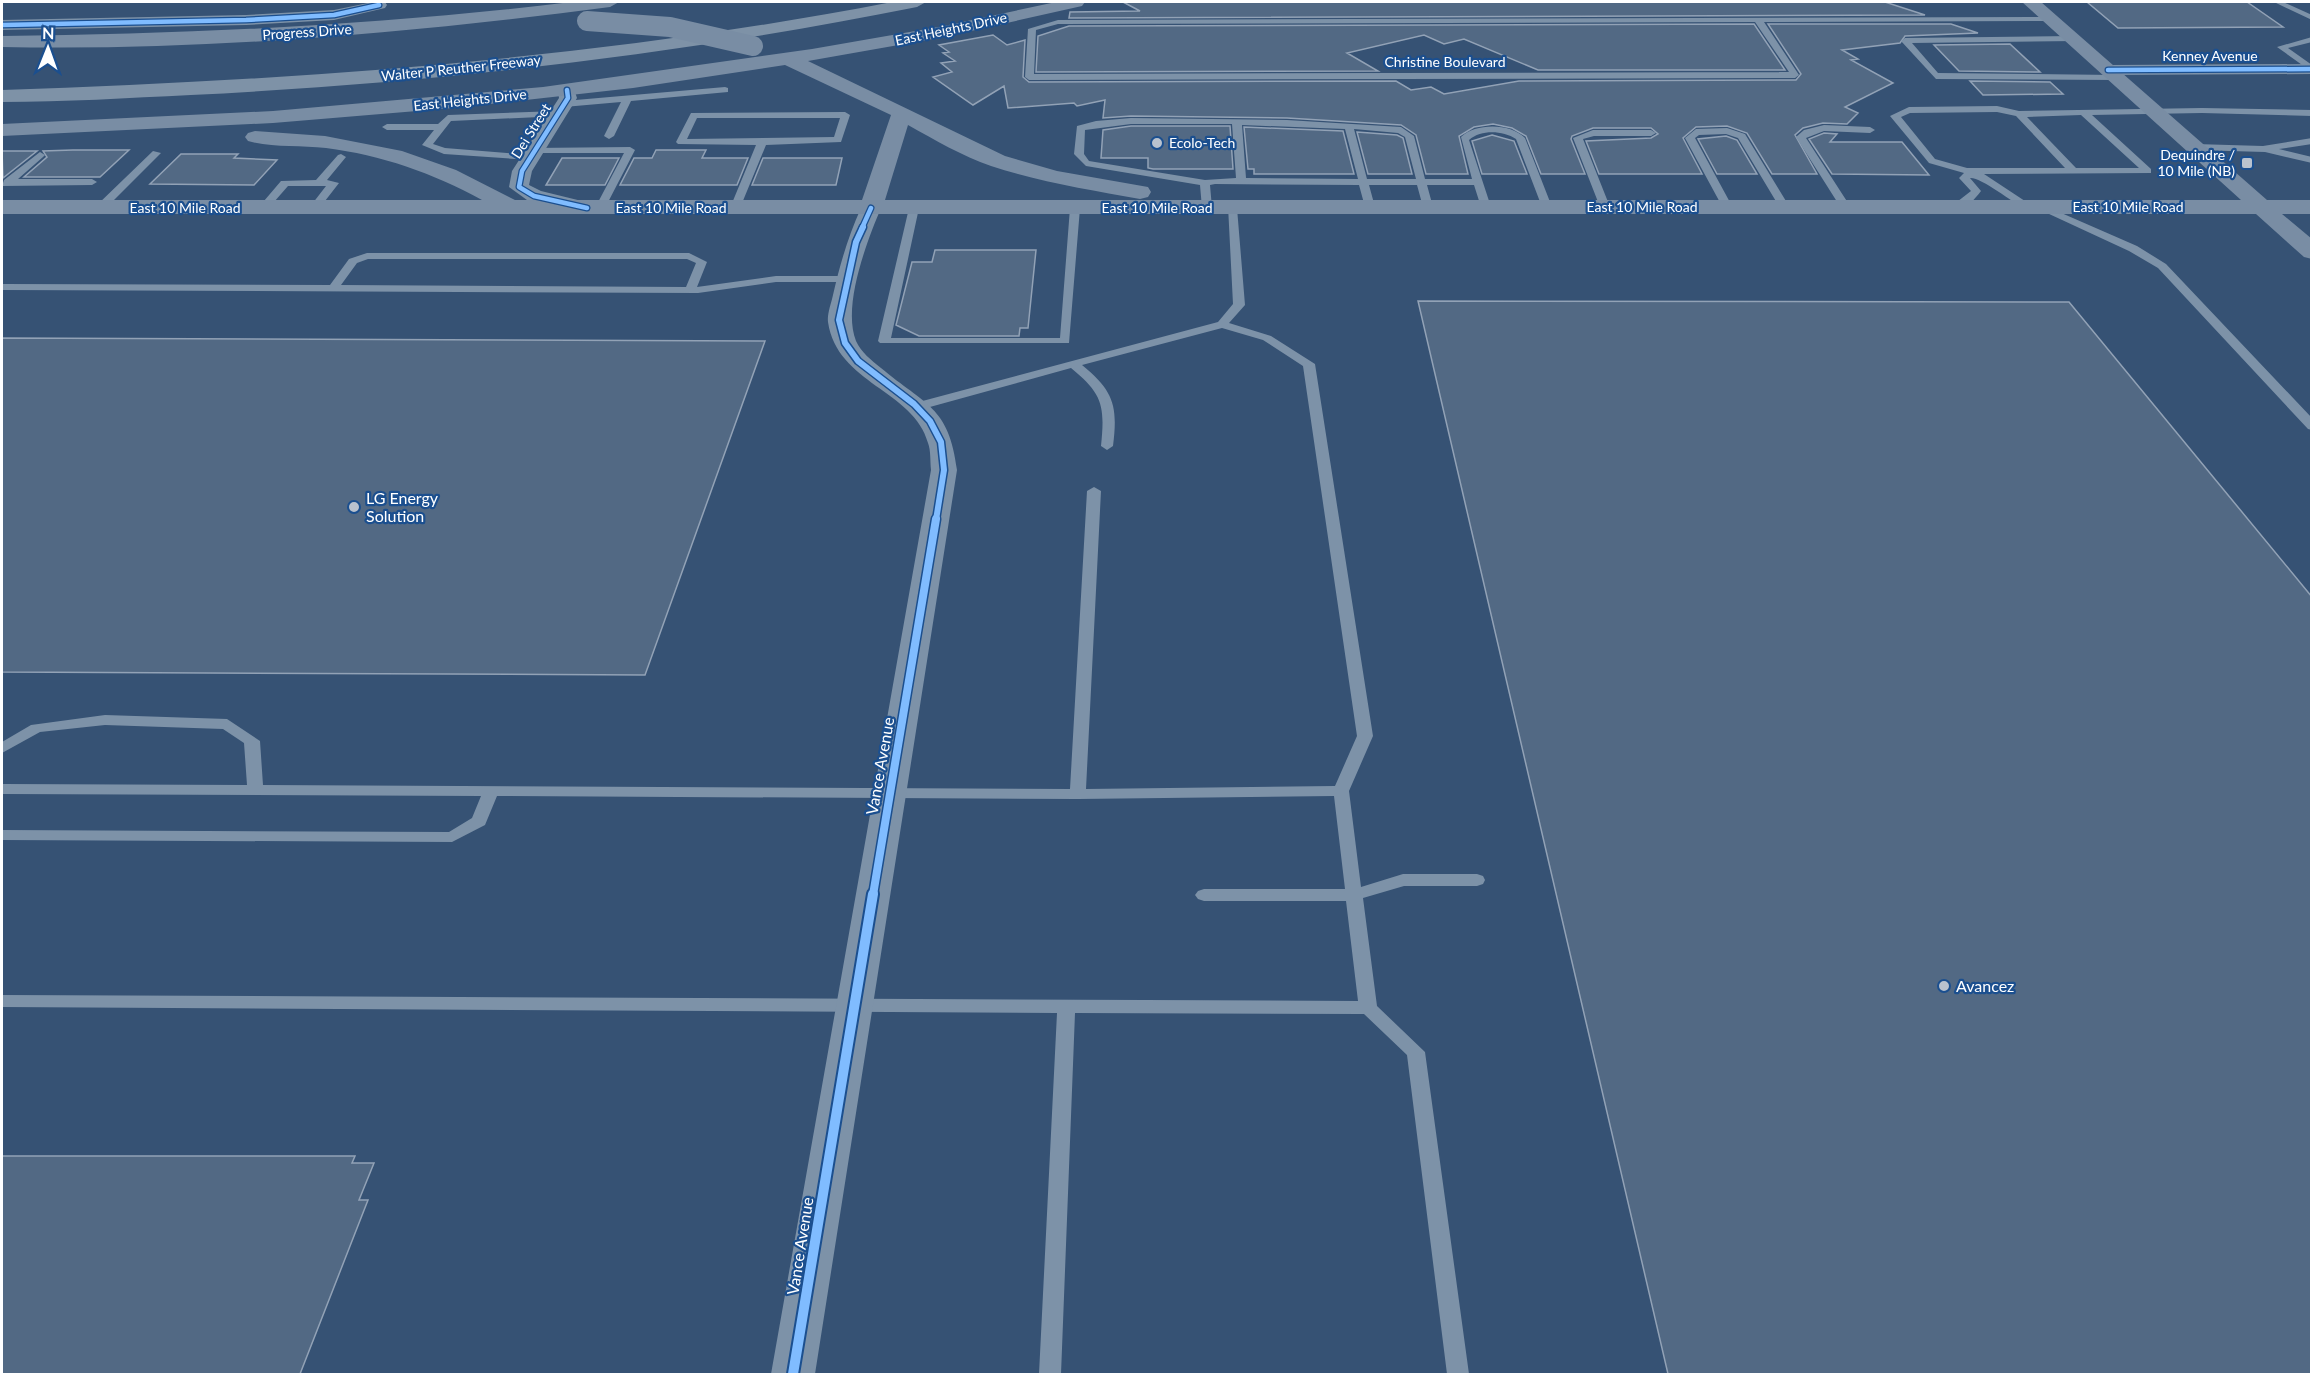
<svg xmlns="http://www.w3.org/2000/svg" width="2313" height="1376" font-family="Lato,sans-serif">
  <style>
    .building { fill: #526984; stroke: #92a2b6; stroke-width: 1.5 }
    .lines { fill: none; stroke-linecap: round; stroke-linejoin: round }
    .service { fill: #7d92a8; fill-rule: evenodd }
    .minor { fill: #7d92a8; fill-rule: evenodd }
    .secondary { fill: #798da4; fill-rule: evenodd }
    .motorway { fill: #7e92a7; fill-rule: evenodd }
    .secondary-bridge { stroke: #798da4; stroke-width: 20 }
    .cycleway-far3-casing { stroke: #1b4f8f; stroke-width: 7 }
    .cycleway-far2-casing { stroke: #1b4f8f; stroke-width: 9 }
    .cycleway-far1-casing { stroke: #1b4f8f; stroke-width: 11 }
    .cycleway-casing { stroke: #1b4f8f; stroke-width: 14 }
    .cycleway-far3 { stroke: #80bcff; stroke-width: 4.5 }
    .cycleway-far2 { stroke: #80bcff; stroke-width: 6 }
    .cycleway-far1 { stroke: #80bcff; stroke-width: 8 }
    .cycleway { stroke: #80bcff; stroke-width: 10 }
    .poi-dot { fill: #b9c2ce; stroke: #1b4f8f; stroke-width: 2 }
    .labels { text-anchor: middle; stroke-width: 4.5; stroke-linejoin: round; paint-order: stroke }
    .far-street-label { font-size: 14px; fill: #fff; stroke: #1b4f8f }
    .far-poi-label { font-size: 14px; fill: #fff; stroke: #1b4f8f; text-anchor: start }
    .poi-label { font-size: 16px; fill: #fff; stroke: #1b4f8f; text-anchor: start }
    .street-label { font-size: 16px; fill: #fff; stroke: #1b4f8f }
  </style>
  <rect width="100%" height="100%" fill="#365274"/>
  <path class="building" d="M1123 2H1885L1925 15 1069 18 1070 12 1140 11Z
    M2087 2H2247L2283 27 2118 28Z
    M1754 24 1785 70H1538L1464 39 1444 44 1424 35 1347 53 1378 71 1036 72 1038 36 1069 26Z
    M1768 24H1951L1978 33 1905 36 1900 43 1842 50 1858 59 1851 60 1893 83 1845 107 1858 113 1847 124 1823 123 1803 128 1795 135 1817 174H1772L1747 133 1727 126 1696 127 1683 138 1702 174H1599L1586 141 1651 138 1658 134 1651 128H1593L1572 136 1571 139 1585 174H1541L1526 136 1512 128 1493 124 1474 127 1459 136 1468 174H1426L1416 135 1401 125 1287 118 1131 116 1103 118 1105 100 1077 106 1074 103 1008 108 1004 86 973 105 933 77 952 72 941 63 955 61 943 53 949 52 939 45 993 35 1007 45 1025 40 1023 77 1029 82 1396 81 1411 90 1431 87 1444 94 1519 81 1796 80 1801 74Z
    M2010 44 2040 72 1959 71 1934 45Z
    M1970 81 2050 82 2063 94 1983 95Z
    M1131 126H1230L1233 169H1153L1148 168V158H1101L1103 130Z
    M1244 127 1343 131 1354 174H1254V169H1248Z
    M1357 132 1397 135 1403 138 1412 174H1368Z
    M1824 133 1837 134 1830 142H1902L1929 175 1832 174 1809 139Z
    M1492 135 1514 141 1527 174H1482L1472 141Z
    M1726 136 1737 140 1757 174H1717L1698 139Z
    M73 150H129L100 177H24L47 157 43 151Z
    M656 150H706L702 158H748L737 185H620L634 158H652Z
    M2 151H37L3 178Z
    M181 154H238L234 158 277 160 254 185 150 184Z
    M562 158H619L605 185H546Z
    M763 158H842L836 185H752Z
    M935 250H1036L1028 328H1020L1019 336H919L896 325 912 262H932Z
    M1418 301 2069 302 2312 597V1374H1668Z
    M2 338 765 341 645 675 2 672Z
    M2 1156H355L352 1163H374L359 1200H368L300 1374H2Z"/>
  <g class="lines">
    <path class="service" d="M2274 2H2283L2312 15V20Z
      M2051 17H2054V21L1764 22 1799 75 1795 78 1029 80 1025 77 1028 29 1058 20ZM1755 22 1789 72 1034 74 1036 30 1058 24Z
      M2073 36 2076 37V41L1912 43 1938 73 2116 75 2119 76V80L1936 79 1901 41 1905 38Z
      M2312 37V42L2288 48 2312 65V72L2277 47Z
      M725 87 728 88V92L631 101 614 136 609 139 604 136 621 102 564 107 559 104 564 101Z
      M1997 106 2019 111 2202 108 2312 110V116L2202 113 2092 115 2151 169V173L1984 174 2034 207 2043 205 2137 246 2166 264 2312 418V430L2308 429 2158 268 2129 251 2034 207 2025 209C2012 202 1981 177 1970 178L1981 191C1974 200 1965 211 1953 209V205L1971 191 1959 178 1964 173 1929 163 1890 116 1909 107ZM1997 112 2016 116 2065 168H1967L1935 159 1901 117 1910 113ZM2081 115 2139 168H2076L2027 117Z
      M558 111 561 112V116L451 121 433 144 445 148 533 155 535 157 530 160 444 154 422 145 434 130H387L382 127 387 124H438L448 115Z
      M691 113 845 112 850 115 841 142 766 145 740 208 735 211 730 208 756 145 678 144 676 142ZM697 118H840L834 137 687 139Z
      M1131 118 1287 120 1401 127 1414 136 1425 179H1472L1461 137C1476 123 1510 123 1525 138L1552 207 1547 210 1542 207 1516 139C1503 131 1482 129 1469 140L1491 207 1490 209 1481 207 1474 185H1427L1433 207 1428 210 1423 207 1417 185H1369L1375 207 1370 210 1365 207 1359 185 1215 184 1210 185 1212 208 1207 211 1202 208 1200 185 1086 166 1074 154 1077 126 1096 121ZM1131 124H1232L1236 178 1205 180 1089 161 1084 154 1085 130ZM1242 125 1345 129 1358 179 1246 178ZM1354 129 1398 133 1405 137 1416 179H1367Z
      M1824 125 1870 127 1875 130 1870 133 1824 131 1806 138 1850 206 1849 208H1841L1796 137 1804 130Z
      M1727 128 1745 134 1789 206 1788 208H1780L1738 138 1726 134 1699 135 1695 138 1732 206 1723 208 1685 138 1696 129Z
      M1593 130H1651L1656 133 1651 136H1594L1583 139 1610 207 1605 210 1600 207 1573 138Z
      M2312 138V144L2279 149 2312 157V163L2265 152 2195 150 2190 147 2195 144 2263 146Z
      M532 148 630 147 635 150 605 208 600 211 595 208 624 153H535L530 150Z
      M153 151 161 153 104 210H96V206Z
      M40 152 45 155 43 157 18 179H92L97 182 92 185 2 186 4 180Z
      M341 154 346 157 327 180 339 183 318 210 309 208 326 186H288L267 210 258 208 281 181 316 180 338 155Z
      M1075 205 1080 208 1069 343H880L878 341 909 208 914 205 919 208 891 338H1060L1070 208Z
      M1228 206 1237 208 1245 305 1229 323 1271 336 1315 364 1373 736 1349 791 1361 887 1403 874H1477L1483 876 1485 880 1483 884 1477 886H1404L1363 898 1377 1006 1425 1052 1469 1374H1447L1407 1055 1364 1014 1075 1013 1061 1374H1039L1057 1013 2 1007V995L1358 1001 1346 901H1204L1198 899 1195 895 1198 891 1204 889H1345L1334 796 1078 799 497 796 485 825 452 842 2 840V830L449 832 472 818 481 796 2 794V784L247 785 244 743 223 729 105 725 40 732 2 753V742L31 725 105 715 227 719 260 741 263 785 1070 789 1087 491 1094 487 1101 491 1086 789 1335 786 1357 736 1303 366 1263 340 1222 328 1082 365C1114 391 1118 406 1113 446L1107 450 1101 446C1105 406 1103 394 1071 368L919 410 913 406 915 403 1218 322 1233 304Z
      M367 253H689L707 262 697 287 776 276H848L853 279 848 282H776L698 293 2 290V284L330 285 349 259ZM368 259H687L696 263 686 287 341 285 357 263Z"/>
    <path class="minor" d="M373 2H385L387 5 385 8 334 20 246 25 2 30V20L246 15 334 10Z
      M2312 64V74L2108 75 2099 70 2108 65Z
      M567 85 573 86 577 98 532 171 529 185 541 191 594 204 597 208 594 212 587 214 527 200 509 187 512 171 559 98 558 90Z
      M871 202 878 204 881 208C867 241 842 306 856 341 861 352 871 360 881 368 925 405 949 406 957 470L815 1374H771L931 470C930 461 931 451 928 443 914 390 837 384 828 322 827 314 831 304 833 295 840 264 848 237 861 208L864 204Z"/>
    <path class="secondary" d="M571 2H619L610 7C409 33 204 51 2 47V36C192 34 382 25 571 2Z
      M1056 2H1085L1082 6 944 37 808 61 1005 156 1057 171 1148 187 1151 192 1148 197 1140 199C1090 190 1040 182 991 166 962 156 935 140 908 125L885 200H2241L2022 2H2041L2267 200H2312V214H2282L2312 239V259L2304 257 2256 214H2V200H482C433 173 381 155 326 148 300 145 272 148 248 141L245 137 248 133 255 131 325 136 402 151 456 170 515 200H862L891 115 785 65 633 88 453 108 273 123 2 136V124L273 111 543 87 812 49 944 26Z"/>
    <path class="motorway" d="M892 2H926L917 7C677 55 436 83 191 95 128 98 65 102 2 102V90C301 80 598 59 892 2Z"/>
    <path class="secondary-bridge" d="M587 21 670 27 753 46"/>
    <defs>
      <path id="cycleway-far3" d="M2 25 246 20 334 15 379 5
        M2108 70 2312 69
        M567 90 568 98 522 171 519 187 534 196 587 208
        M862 228 871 208"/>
      <path id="cycleway-far2" d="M863 227 856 242 839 320 845 343 858 361 914 404 930 421 941 442 944 470 936 520"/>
      <path id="cycleway-far1" d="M873 895 936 519"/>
      <path id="cycleway" d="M793 1374 873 894"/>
    </defs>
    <use href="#cycleway-far3" class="cycleway-far3-casing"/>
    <use href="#cycleway-far2" class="cycleway-far2-casing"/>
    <use href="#cycleway-far1" class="cycleway-far1-casing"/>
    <use href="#cycleway" class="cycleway-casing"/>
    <use href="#cycleway-far3" class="cycleway-far3"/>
    <use href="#cycleway-far2" class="cycleway-far2"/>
    <use href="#cycleway-far1" class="cycleway-far1"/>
    <use href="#cycleway" class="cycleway"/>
  </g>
  <g class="poi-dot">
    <circle cx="1157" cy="143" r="6"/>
    <rect x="2241" y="157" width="12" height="12" rx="3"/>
    <circle cx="354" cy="507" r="6"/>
    <circle cx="1944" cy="986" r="6"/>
  </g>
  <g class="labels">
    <g class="far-street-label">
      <text transform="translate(951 29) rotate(-12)" y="5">East Heights Drive</text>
      <text transform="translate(307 32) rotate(-4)" y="5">Progress Drive</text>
      <text x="2210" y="61">Kenney Avenue</text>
      <text x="1445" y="67">Christine Boulevard</text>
      <text transform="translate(461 68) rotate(-6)" y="5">Walter P Reuther Freeway</text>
      <text transform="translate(470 100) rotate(-6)" y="5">East Heights Drive</text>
      <text transform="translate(531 131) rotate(-58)" y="5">Dei Street</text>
      <text x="1642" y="212">East 10 Mile Road</text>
      <text x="2128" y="212">East 10 Mile Road</text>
      <text x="185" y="213">East 10 Mile Road</text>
      <text x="671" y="213">East 10 Mile Road</text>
      <text x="1157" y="213">East 10 Mile Road</text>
    </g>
    <g class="far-poi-label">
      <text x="1169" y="148">Ecolo-Tech</text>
      <text x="2235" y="160" text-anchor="end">Dequindre /<tspan x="2235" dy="16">10 Mile (NB)</tspan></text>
    </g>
    <g class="poi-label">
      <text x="366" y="504">LG Energy<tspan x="366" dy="18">Solution</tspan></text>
      <text x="1956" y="992">Avancez</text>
    </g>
    <g class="street-label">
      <text transform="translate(880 766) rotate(-80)" y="6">Vance Avenue</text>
      <text transform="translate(800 1246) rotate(-81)" y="6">Vance Avenue</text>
    </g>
  </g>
  <rect width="2313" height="1376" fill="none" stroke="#ffffff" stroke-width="6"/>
  <g transform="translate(48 48) rotate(1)" stroke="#1b4f8f" stroke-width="4.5" paint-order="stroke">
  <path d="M0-4.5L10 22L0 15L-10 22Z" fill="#ffffff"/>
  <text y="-9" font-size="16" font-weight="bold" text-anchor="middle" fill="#ffffff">N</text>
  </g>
</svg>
